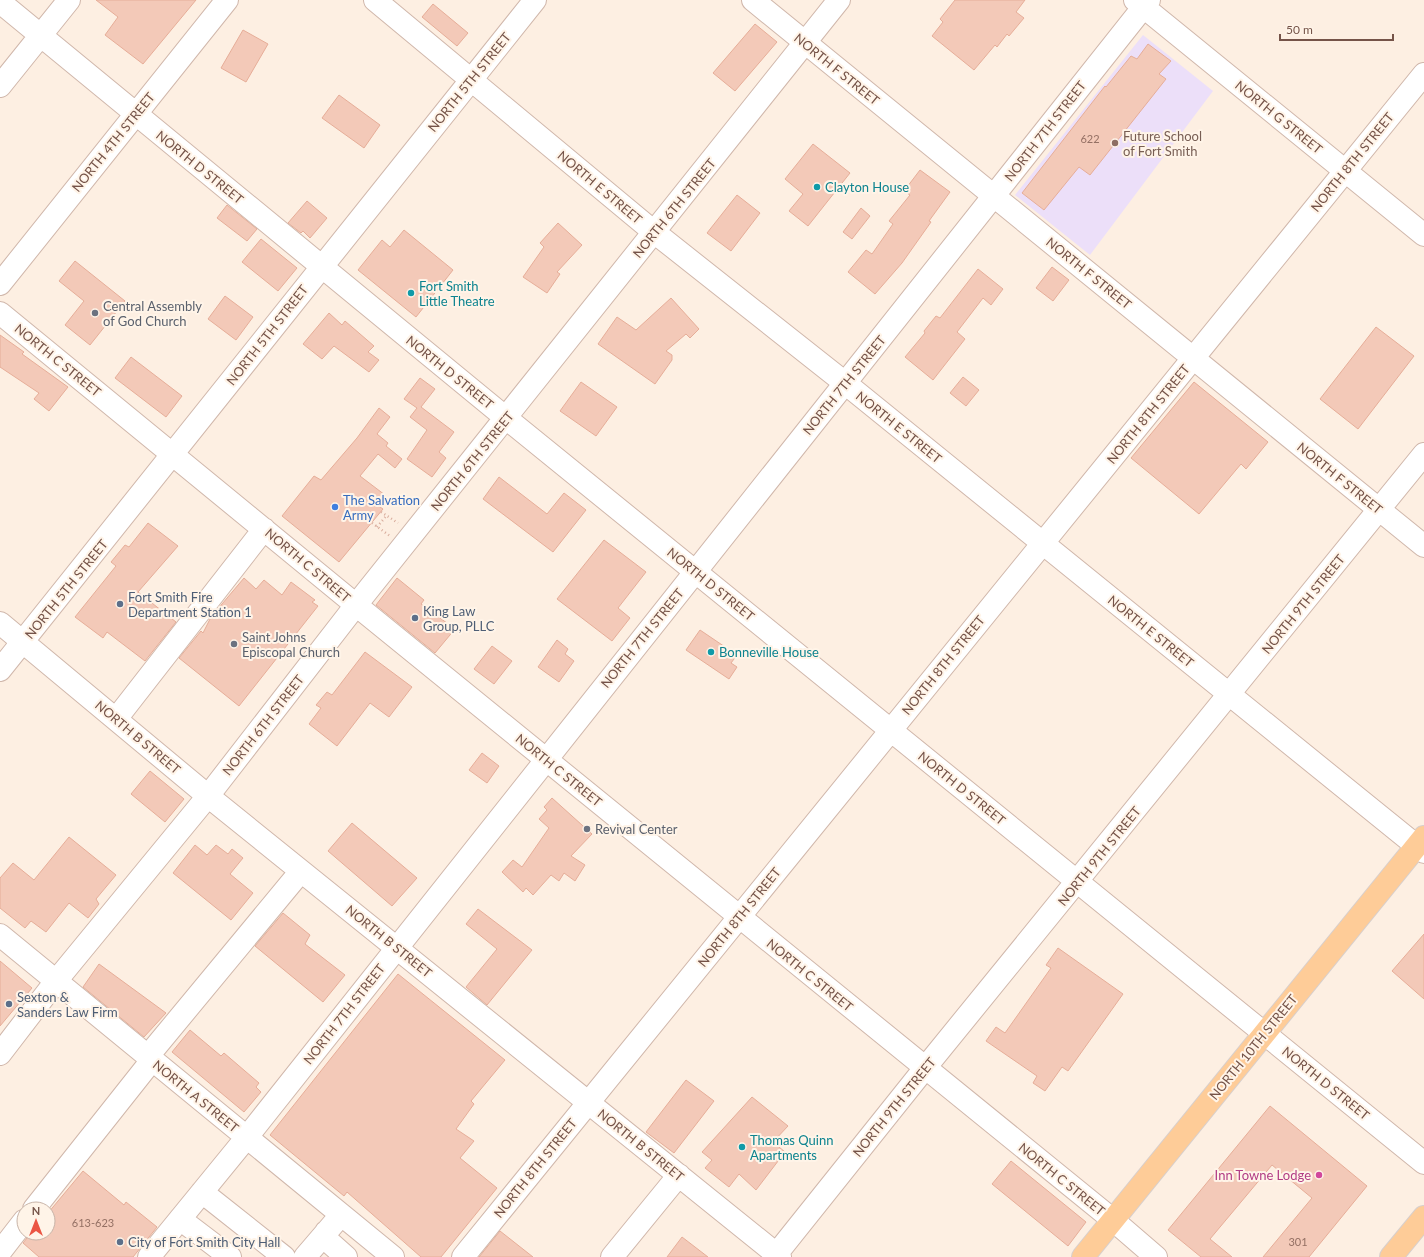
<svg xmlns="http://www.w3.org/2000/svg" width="1424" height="1257" font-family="Lato,sans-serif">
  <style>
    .education { fill: #ecdff9 }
    .building { fill: #f3c9b8; stroke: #e6ad98 }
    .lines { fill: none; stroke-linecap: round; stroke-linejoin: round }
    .minor-casing { stroke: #d0b7ab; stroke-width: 24 }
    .major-casing { stroke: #d8cfcc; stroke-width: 24 }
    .path { stroke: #d8ac9c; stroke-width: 2.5; stroke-dasharray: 1 3; stroke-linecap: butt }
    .minor { stroke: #fff; stroke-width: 22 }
    .major { stroke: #fecc98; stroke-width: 22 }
    .education-dot { fill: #8d6e63; stroke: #fff4e8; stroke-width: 1.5 }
    .culture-dot { fill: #0f9aa8; stroke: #fff4e8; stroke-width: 1.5 }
    .worship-dot { fill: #6b7280; stroke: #fff4e8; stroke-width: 1.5 }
    .shop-dot { fill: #3f7fe0; stroke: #fff4e8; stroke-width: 1.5 }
    .service-dot { fill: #5c6f8a; stroke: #fff4e8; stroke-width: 1.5 }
    .hotel-dot { fill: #d1479c; stroke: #fff4e8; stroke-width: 1.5 }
    .labels { text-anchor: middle; stroke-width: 4; stroke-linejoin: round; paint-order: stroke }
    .number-label { font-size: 11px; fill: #947064 }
    .street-label { font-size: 13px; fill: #755348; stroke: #fff4e8 }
    .education-label { font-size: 13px; fill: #785e54; stroke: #fff4e8; text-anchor: start }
    .culture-label { font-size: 13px; fill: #0d838f; stroke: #fff4e8; text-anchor: start }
    .worship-label { font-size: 13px; fill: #5b616d; stroke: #fff4e8; text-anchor: start }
    .shop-label { font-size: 13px; fill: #366cbe; stroke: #fff4e8; text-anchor: start }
    .service-label { font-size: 13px; fill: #4e5e75; stroke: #fff4e8; text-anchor: start }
    .hotel-label { font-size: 13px; fill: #b23c85; stroke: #fff4e8; text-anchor: end }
  </style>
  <rect width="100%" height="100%" fill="#fdefe2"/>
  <path class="education" d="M1143 35 1213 91 1090 255 1015 195Z"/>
  <path class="building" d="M96 0H196L143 64 105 35 118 17Z
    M955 0H1025L1016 12 1024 18 1009 36 1007 34 997 47 995 45 974 70 932 36 943 22 940 19Z
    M433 4 468 33 457 46 422 17Z
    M755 24 777 42 735 91 713 73Z
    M243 30 268 44 246 82 221 68Z
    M1148 44 1171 61 1159 74 1166 79 1090 175 1079 167 1044 210 1022 193 1105 86 1106 87 1131 56 1137 59Z
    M339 95 380 125 364 148 322 118Z
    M813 144 850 173 808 226 789 211 803 194 785 179Z
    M920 170 950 192 929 221 931 222 902 263 875 294 848 272 866 250 872 254 893 224 889 221 910 195 904 191Z
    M737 195 760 213 731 251 707 233Z
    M307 201 327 218 310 238 303 231 301 233 288 223Z
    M227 205 257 229 247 241 217 218Z
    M861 208 870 216 852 239 843 232Z
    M558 223 582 245 557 272 560 274 547 293 523 277 544 247 540 243Z
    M404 230 453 270 416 317 358 270 382 240 390 247Z
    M261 239 297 268 278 291 242 262Z
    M75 261 125 301 90 345 65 325 84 301 59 281Z
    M1052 267 1069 280 1053 301 1036 288Z
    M978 269 1003 289 991 305 983 298 957 332 965 339 933 380 905 357 925 333 924 331 936 316 940 318Z
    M225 296 253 317 236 340 208 319Z
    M671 298 699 329 690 338 686 334 666 351 672 355V360L655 384 598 344 617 317 636 330Z
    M329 313 342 325 345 321 374 346 368 352 379 360 369 372 334 346 322 359 303 344Z
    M1376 327 1414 356 1358 429 1320 399Z
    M0 335 24 352 22 354 68 387 49 411 34 399 39 393 0 367Z
    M131 357 182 396 166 417 115 378Z
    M963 377 979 390 966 406 950 393Z
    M420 378 435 389 421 407 454 432 439 452 446 458 432 477 407 459 427 430 410 417 417 408 404 399Z
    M581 382 617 407 596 436 560 411Z
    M1194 382 1268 442 1246 469 1241 464 1199 514 1131 458Z
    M379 408 390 417 377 434 388 443 386 446 402 459 395 468 378 454 360 476 385 495 377 505 383 509 339 562 282 516 314 476 321 480 357 438Z
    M499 477 547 514 564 493 586 510 553 552 483 499Z
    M148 523 178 546 138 592 176 622 145 661 107 632 103 638 75 617 116 566 111 562 125 545 129 547Z
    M604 540 646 572 618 608 630 618 612 641 557 599Z
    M244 578 256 589 264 580 282 595 291 582 315 600 312 602 318 606 239 706 179 658 201 631 203 633 211 617Z
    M397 578 424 600 421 604 455 629 435 653 376 605Z
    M700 630 737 655 731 663 737 667 729 679 686 650Z
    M557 640 568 649 565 654 574 661 559 682 538 667Z
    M492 646 512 661 494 684 474 669Z
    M365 652 412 687 389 717 370 703 337 746 309 724 321 708 316 705 327 692 332 695Z
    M482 753 499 766 487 783 469 770Z
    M150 771 184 799 165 822 131 794Z
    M552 798 592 834 571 856 585 865 575 881 564 873 559 881 551 875 533 895 526 888 523 892 502 872 513 860 522 867 549 828 539 819 547 810 544 807Z
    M352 823 417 878 392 906 328 851Z
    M69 837 116 875 96 899 99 904 88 918 69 903 46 932 31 921 25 928 0 908V878L13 863 34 880Z
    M195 845 207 855 216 845 228 854 232 849 243 858 230 874 253 893 231 920 173 873Z
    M478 909 532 950 487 1005 466 987 497 949 466 924Z
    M283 913 310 935 305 944 345 975 323 1002 255 946Z
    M1424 934V999L1392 971Z
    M1058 948 1123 994 1068 1071 1062 1067 1045 1091 1033 1083 1037 1076 986 1041 996 1027 1005 1033 1051 968 1046 965Z
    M0 961 32 988 0 1026Z
    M99 964 166 1013 144 1037 83 987Z
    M398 974 505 1060 471 1101 474 1104 456 1129 474 1141 460 1158 497 1188 441 1257H421L347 1192 344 1196 270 1135Z
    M190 1030 221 1056 224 1053 259 1083 256 1087 261 1092 244 1112 172 1052Z
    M686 1080 714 1101 674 1153 646 1132Z
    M752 1097 788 1126 773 1142 785 1152 756 1190 739 1174 729 1187 705 1168 712 1160 702 1152Z
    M1270 1106 1367 1186 1309 1257H1263L1312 1198 1272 1165 1210 1239 1232 1257H1201L1168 1230Z
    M1011 1161 1086 1222 1068 1246 992 1184Z
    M83 1171 124 1205 126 1202 157 1227 133 1257H39L23 1243 31 1233H48V1213Z
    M500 1231 533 1257H479Z
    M682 1237 708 1257H667Z"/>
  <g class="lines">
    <defs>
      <path id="minor" d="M375 0 654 232 845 383 1424 852
        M753 0 1424 546
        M1135 0 1424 235
        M0 2 506 418 1424 1163
        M0 86 69 0
        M0 284 227 0
        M0 313 356 605 1113 1220 1156 1257
        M0 623 208 796 780 1257
        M0 670 535 0
        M116 719 264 529
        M0 935 393 1257
        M0 1054 56 981 208 796 356 605 839 0
        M148 1056 301 871
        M202 1192 284 1257
        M34 1209 152 1060
        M180 1219 230 1257
        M326 1232 328 1241 346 1257
        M0 1252 24 1221
        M149 1257 247 1137 1149 0
        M305 1257 341 1215
        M463 1257 1424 74
        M612 1257 679 1175
        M774 1257 925 1068 1424 454"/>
      <path id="major" d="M1083 1257 1424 837
        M1391 1257 1424 1217"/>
    </defs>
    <use href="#minor" class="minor-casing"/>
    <use href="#major" class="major-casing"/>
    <path class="path" d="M381 512 398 523
      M372 523 390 536
      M377 527 387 515"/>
    <use href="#minor" class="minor"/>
    <use href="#major" class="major"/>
  </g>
  <circle class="education-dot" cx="1115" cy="143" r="4"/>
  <g class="culture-dot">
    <circle cx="817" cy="187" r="4"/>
    <circle cx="411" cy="293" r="4"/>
    <circle cx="711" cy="652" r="4"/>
    <circle cx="742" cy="1147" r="4"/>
  </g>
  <g class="worship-dot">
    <circle cx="95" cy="313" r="4"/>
    <circle cx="234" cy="644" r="4"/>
    <circle cx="587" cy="829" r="4"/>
  </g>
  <circle class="shop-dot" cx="335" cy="507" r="4"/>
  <g class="service-dot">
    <circle cx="120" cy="604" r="4"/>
    <circle cx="415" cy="618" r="4"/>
    <circle cx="9" cy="1004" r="4"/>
    <circle cx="120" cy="1242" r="4"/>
  </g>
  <circle class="hotel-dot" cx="1319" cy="1175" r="4"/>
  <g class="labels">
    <g class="number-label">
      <text x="1090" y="143">622</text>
      <text x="93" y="1227">613-623</text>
      <text x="1298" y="1246">301</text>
    </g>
    <g class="street-label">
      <text transform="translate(837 69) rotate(39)" y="5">NORTH F STREET</text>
      <text transform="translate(469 82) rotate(-51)" y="5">NORTH 5TH STREET</text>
      <text transform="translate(1279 117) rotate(39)" y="5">NORTH G STREET</text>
      <text transform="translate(1045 131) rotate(-52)" y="5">NORTH 7TH STREET</text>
      <text transform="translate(113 142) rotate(-51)" y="5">NORTH 4TH STREET</text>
      <text transform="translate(1352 162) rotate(-51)" y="5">NORTH 8TH STREET</text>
      <text transform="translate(200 167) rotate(39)" y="5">NORTH D STREET</text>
      <text transform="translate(600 187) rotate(40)" y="5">NORTH E STREET</text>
      <text transform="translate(674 208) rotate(-51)" y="5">NORTH 6TH STREET</text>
      <text transform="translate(1089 273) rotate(39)" y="5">NORTH F STREET</text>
      <text transform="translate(267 335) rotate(-52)" y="5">NORTH 5TH STREET</text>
      <text transform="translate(58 360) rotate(39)" y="5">NORTH C STREET</text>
      <text transform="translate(450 372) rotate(39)" y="5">NORTH D STREET</text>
      <text transform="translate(844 385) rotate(-51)" y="5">NORTH 7TH STREET</text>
      <text transform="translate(1148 414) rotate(-51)" y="5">NORTH 8TH STREET</text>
      <text transform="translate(899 427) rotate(39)" y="5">NORTH E STREET</text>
      <text transform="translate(472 461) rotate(-51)" y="5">NORTH 6TH STREET</text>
      <text transform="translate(1340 478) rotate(39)" y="5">NORTH F STREET</text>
      <text transform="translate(308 565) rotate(40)" y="5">NORTH C STREET</text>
      <text transform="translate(711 584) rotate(39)" y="5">NORTH D STREET</text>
      <text transform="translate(66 589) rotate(-51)" y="5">NORTH 5TH STREET</text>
      <text transform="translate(1303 604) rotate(-51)" y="5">NORTH 9TH STREET</text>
      <text transform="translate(1151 631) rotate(39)" y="5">NORTH E STREET</text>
      <text transform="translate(642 638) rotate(-51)" y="5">NORTH 7TH STREET</text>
      <text transform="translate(943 665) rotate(-51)" y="5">NORTH 8TH STREET</text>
      <text transform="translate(263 725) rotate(-52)" y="5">NORTH 6TH STREET</text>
      <text transform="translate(138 737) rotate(40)" y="5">NORTH B STREET</text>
      <text transform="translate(559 770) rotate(39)" y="5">NORTH C STREET</text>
      <text transform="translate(962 788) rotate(39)" y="5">NORTH D STREET</text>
      <text transform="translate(1099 856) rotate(-51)" y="5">NORTH 9TH STREET</text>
      <text transform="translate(739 917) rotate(-51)" y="5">NORTH 8TH STREET</text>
      <text transform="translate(389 941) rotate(39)" y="5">NORTH B STREET</text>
      <text transform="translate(810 975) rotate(39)" y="5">NORTH C STREET</text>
      <text transform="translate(344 1014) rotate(-52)" y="5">NORTH 7TH STREET</text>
      <text transform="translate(1253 1047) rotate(-51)" y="5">NORTH 10TH STREET</text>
      <text transform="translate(1326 1083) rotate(39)" y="5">NORTH D STREET</text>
      <text transform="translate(196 1096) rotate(39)" y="5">NORTH A STREET</text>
      <text transform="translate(894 1107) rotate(-51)" y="5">NORTH 9TH STREET</text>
      <text transform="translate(641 1145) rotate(39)" y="5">NORTH B STREET</text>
      <text transform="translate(535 1168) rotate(-51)" y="5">NORTH 8TH STREET</text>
      <text transform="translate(1062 1179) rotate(39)" y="5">NORTH C STREET</text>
    </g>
    <g class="education-label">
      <text x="1123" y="141">Future School<tspan x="1123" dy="15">of Fort Smith</tspan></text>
    </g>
    <g class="culture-label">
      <text x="825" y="192">Clayton House</text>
      <text x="419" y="291">Fort Smith<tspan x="419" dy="15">Little Theatre</tspan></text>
      <text x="719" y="657">Bonneville House</text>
      <text x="750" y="1145">Thomas Quinn<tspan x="750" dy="15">Apartments</tspan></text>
    </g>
    <g class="worship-label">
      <text x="103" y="311">Central Assembly<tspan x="103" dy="15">of God Church</tspan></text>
      <text x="242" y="642">Saint Johns<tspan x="242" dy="15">Episcopal Church</tspan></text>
      <text x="595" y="834">Revival Center</text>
    </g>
    <g class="shop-label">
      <text x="343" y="505">The Salvation<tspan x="343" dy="15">Army</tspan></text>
    </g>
    <g class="service-label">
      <text x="128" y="602">Fort Smith Fire<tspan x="128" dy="15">Department Station 1</tspan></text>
      <text x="423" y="616">King Law<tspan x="423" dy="15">Group, PLLC</tspan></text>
      <text x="17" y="1002">Sexton &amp;<tspan x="17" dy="15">Sanders Law Firm</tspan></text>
      <text x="128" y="1247">City of Fort Smith City Hall</text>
    </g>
    <g class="hotel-label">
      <text x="1311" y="1180">Inn Towne Lodge</text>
    </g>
  </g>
  <g transform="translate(36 1221)"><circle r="19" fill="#fff4e8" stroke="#c8b4a8"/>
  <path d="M0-3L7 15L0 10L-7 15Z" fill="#eb5543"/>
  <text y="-6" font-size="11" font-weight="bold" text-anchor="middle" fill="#755348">N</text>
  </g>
  <path d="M1280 34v6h113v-6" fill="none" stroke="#755348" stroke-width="2"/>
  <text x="1286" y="34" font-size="12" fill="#755348" stroke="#fff4e8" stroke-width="3" paint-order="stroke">50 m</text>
</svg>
